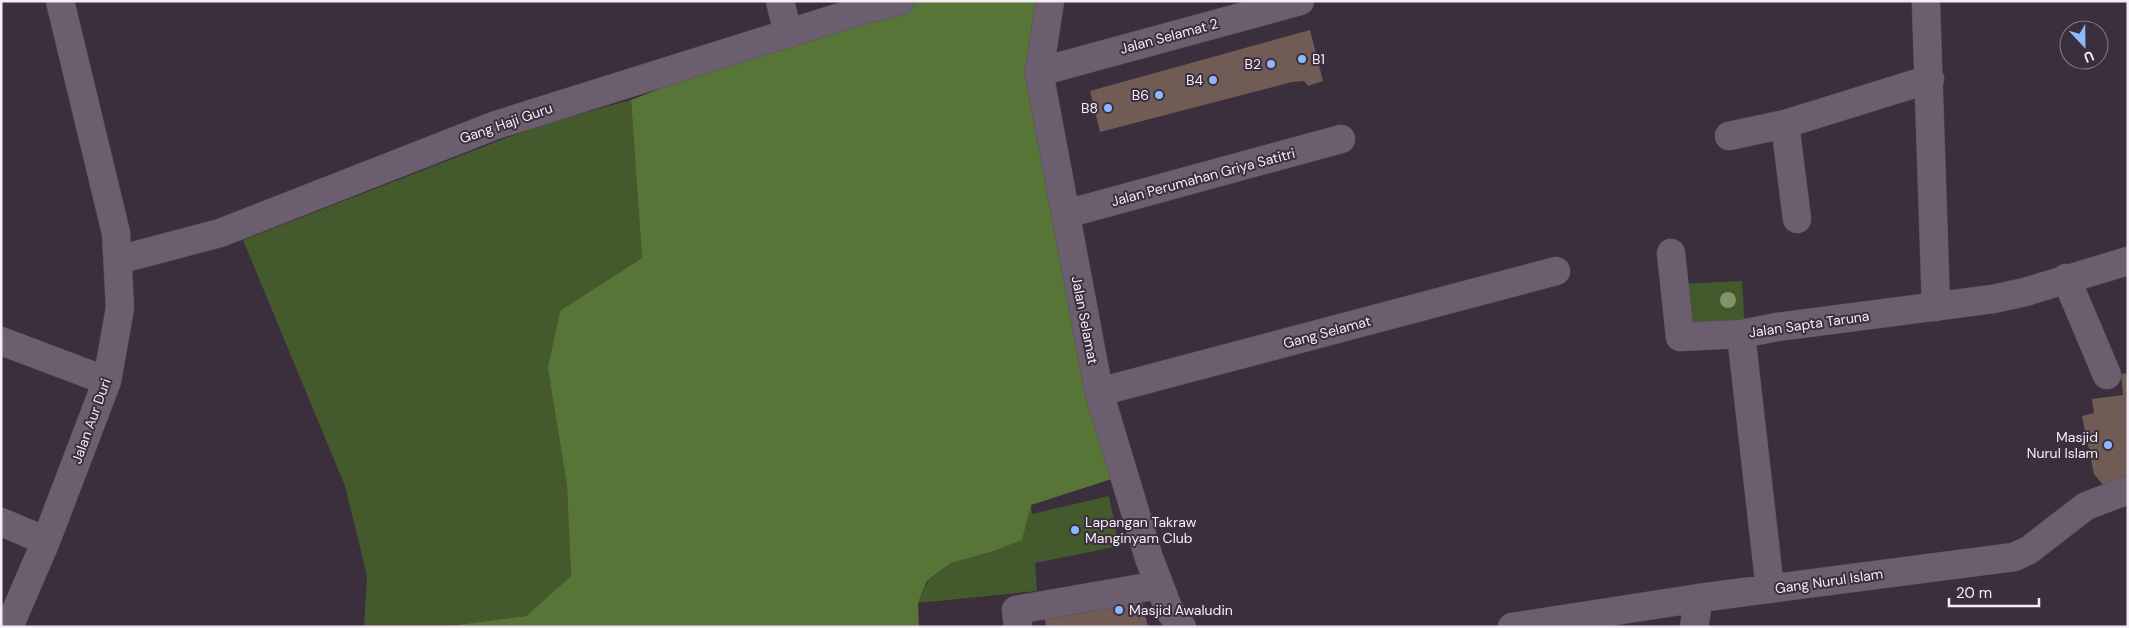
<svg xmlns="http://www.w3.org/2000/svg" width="2129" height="628" font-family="'DM Sans',sans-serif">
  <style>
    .green { fill: #44592c }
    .forest { fill: #587538 }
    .building { fill: #715b55 }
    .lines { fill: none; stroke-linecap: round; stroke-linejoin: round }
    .minor-casing { stroke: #594e5b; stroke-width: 29 }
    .minor { stroke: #6b5e6f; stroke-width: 28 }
    .tree { fill: #819469 }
    .poi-dot { fill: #8bbafc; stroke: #3b2f3e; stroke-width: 2 }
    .labels { text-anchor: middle; stroke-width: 4; stroke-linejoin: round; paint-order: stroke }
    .street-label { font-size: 14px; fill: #f4ecf6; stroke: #3b2f3e }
    .poi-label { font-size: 14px; fill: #f4ecf6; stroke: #3b2f3e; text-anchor: end }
  </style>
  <rect width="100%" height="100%" fill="#3b2f3e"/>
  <path class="green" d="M631 100 642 258 560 312 571 576 526 616 441 627H364L367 576 345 486 243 240 540 125Z
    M1742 281 1745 328 1692 332 1682 284Z
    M1109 496 1119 546 1035 563 1037 591 918 603 928 581 951 563 991 552 1031 505 1032 514Z"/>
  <path class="forest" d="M900 1H1050L1039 72 1124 475 1031 505 1022 540 991 552 951 563 927 581 918 603 919 627H441L526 616 571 576 567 485 548 368 560 311 642 258 631 100 853 13Z"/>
  <path class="building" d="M1310 30 1323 81 1308 86 1304 81 1292 82 1100 132 1090 91Z
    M2128 373V484L2108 491 2094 474 2082 416 2094 413 2092 399 2123 395 2121 374Z
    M1142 602 1148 627H1046L1045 619Z"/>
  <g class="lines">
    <defs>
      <path id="minor" d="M780 1 788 34
        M1050 1 1039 72 1099 392 1149 558 1169 610 1182 627
        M1926 4 1936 307
        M1039 72 1300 1
        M1785 124 1797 219
        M1729 136 1785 124 1930 79
        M1066 214 1341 139
        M1671 253 1680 337 1741 334
        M118 260 220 233 496 125 853 13 900 1
        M2066 278 2107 375
        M1 341 107 381
        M1099 392 1556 271
        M1 522 46 541
        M1770 589 1741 334 1777 327 1993 299 2025 292 2128 261
        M9 627 46 541 107 381 120 308 116 233 60 1
        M1018 627 1016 610 1159 585
        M1512 627 1699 598 2014 557 2029 550 2086 506 2128 490
        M1694 627 1699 598"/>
    </defs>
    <use href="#minor" class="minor-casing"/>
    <use href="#minor" class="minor"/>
  </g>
  <circle class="tree" cx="1728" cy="300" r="8"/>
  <g class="poi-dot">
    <circle cx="1302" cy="59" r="5"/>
    <circle cx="1271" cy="64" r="5"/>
    <circle cx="1213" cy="80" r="5"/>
    <circle cx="1159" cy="95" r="5"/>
    <circle cx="1108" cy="108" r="5"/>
    <circle cx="2108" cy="445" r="5"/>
    <circle cx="1075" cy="530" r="5"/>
    <circle cx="1119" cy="610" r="5"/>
  </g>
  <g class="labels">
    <g class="street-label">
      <text transform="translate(1169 36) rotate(-15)" y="5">Jalan Selamat 2</text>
      <text transform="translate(506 123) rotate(-19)" y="5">Gang Haji Guru</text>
      <text transform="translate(1203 177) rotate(-15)" y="5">Jalan Perumahan Griya Satitri</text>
      <text transform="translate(1085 320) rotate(79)" y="5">Jalan Selamat</text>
      <text transform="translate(1809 324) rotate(-8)" y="5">Jalan Sapta Taruna</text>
      <text transform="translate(1327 332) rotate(-15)" y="5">Gang Selamat</text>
      <text transform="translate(91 421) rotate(-70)" y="5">Jalan Aur Duri</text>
      <text transform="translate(1829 581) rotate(-8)" y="5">Gang Nurul Islam</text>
    </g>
    <g class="poi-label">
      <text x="1312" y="64" text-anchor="start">B1</text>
      <text x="1261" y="69">B2</text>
      <text x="1203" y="85">B4</text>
      <text x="1149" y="100">B6</text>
      <text x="1098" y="113">B8</text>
      <text x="2098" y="442">Masjid<tspan x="2098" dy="16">Nurul Islam</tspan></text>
      <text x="1085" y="527" text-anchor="start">Lapangan Takraw<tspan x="1085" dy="16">Manginyam Club</tspan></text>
      <text x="1129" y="615" text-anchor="start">Masjid Awaludin</text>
    </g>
  </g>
  <rect width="2129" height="628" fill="none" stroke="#f4ecf6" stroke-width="5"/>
  <g transform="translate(2084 45) rotate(158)"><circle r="24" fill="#3b2f3e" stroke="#857b88"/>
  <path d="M0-4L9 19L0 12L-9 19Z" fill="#8bbafc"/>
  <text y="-8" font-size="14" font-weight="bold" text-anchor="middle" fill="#f4ecf6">U</text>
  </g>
  <path d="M1949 598v8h90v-8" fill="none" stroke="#f4ecf6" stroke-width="2.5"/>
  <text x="1956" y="598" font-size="15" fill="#f4ecf6" stroke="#3b2f3e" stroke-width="4" paint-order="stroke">20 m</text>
</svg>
